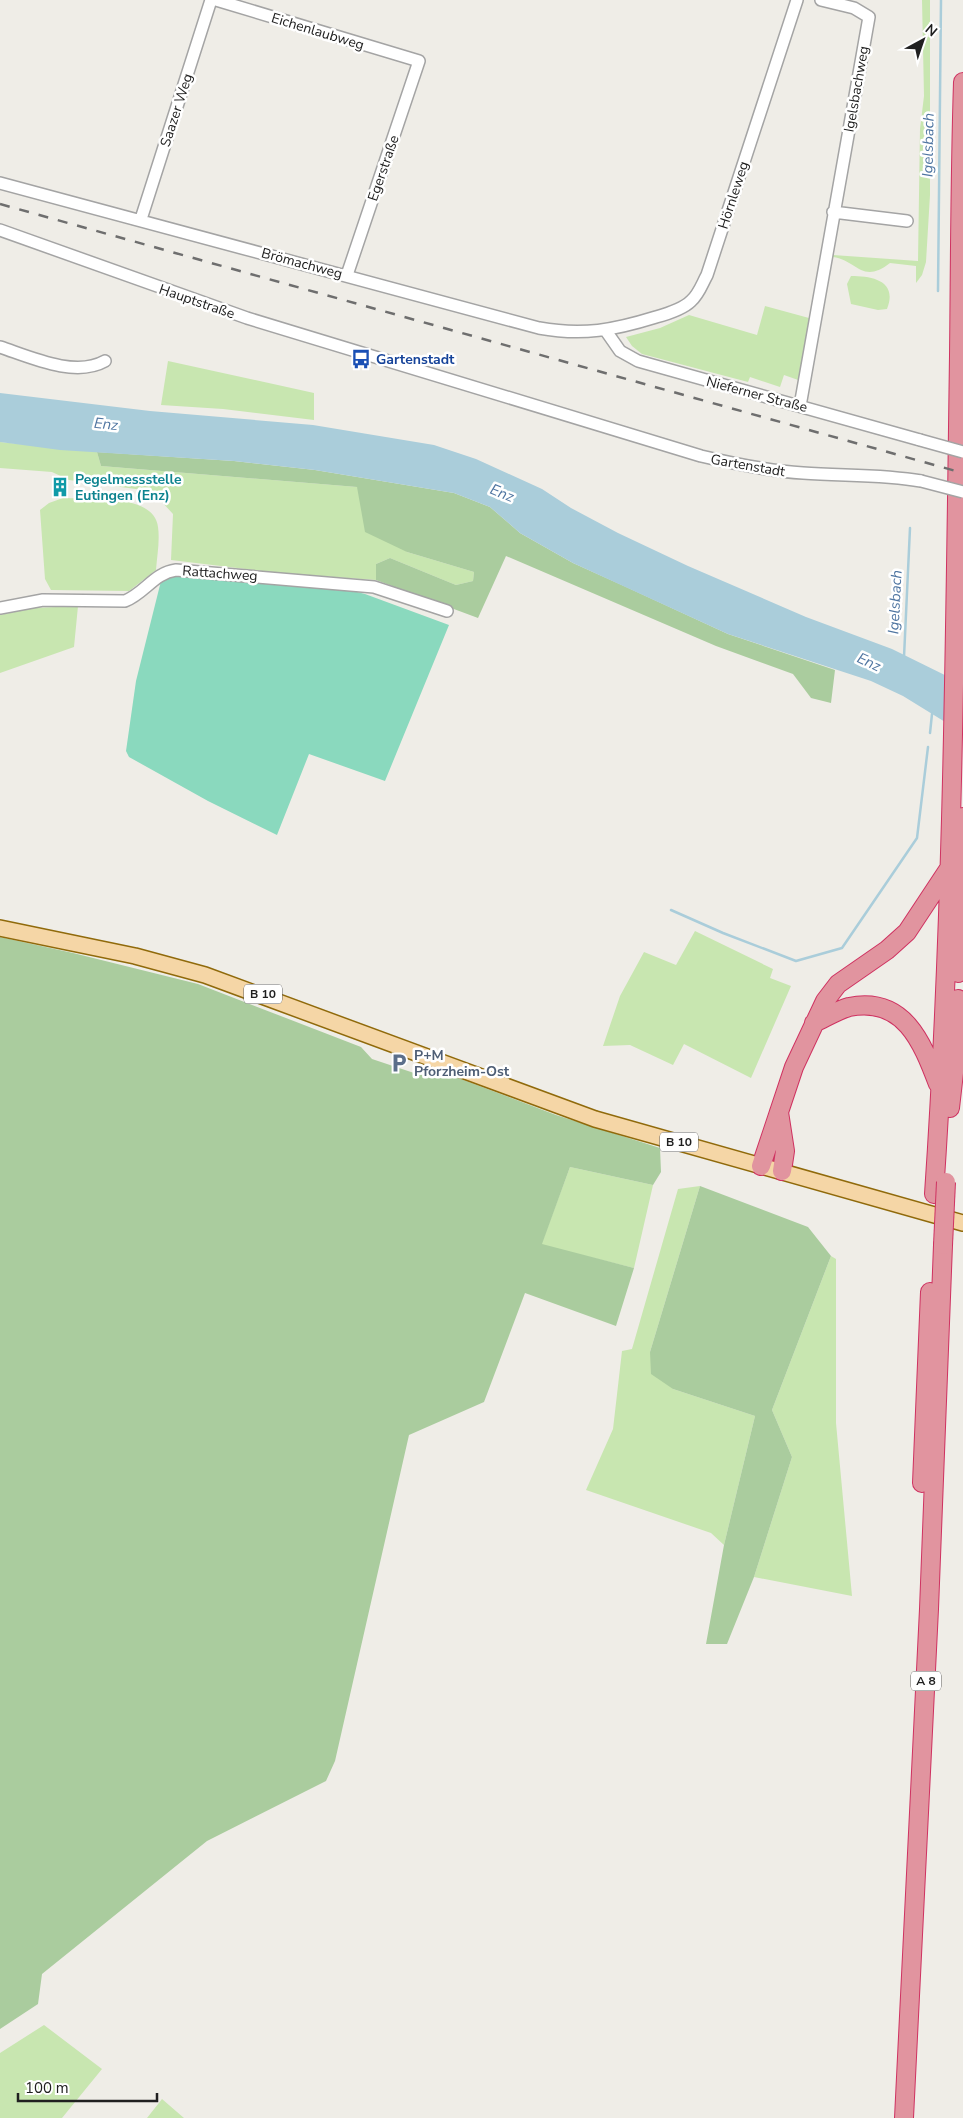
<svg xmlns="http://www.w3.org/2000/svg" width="963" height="2118" font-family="'Nunito Sans',sans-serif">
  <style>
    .grass { fill: #c8e6b0 }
    .forest { fill: #aacc9e }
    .pitch { fill: #8ad9be }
    .water { fill: #aacdda }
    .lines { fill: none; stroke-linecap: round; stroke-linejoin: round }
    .stream { stroke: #aacdda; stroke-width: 2.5 }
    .minor-casing { stroke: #a4a4a4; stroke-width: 14 }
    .major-casing { stroke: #906a0b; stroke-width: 18 }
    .highway-casing { stroke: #cf3261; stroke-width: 20 }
    .minor { stroke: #fff; stroke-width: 11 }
    .major { stroke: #f5d6a6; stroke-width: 15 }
    .highway { stroke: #e1949f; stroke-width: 18 }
    .rail { stroke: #6e6e6e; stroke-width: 2.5; stroke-dasharray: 10 10; stroke-linecap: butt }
    .minor-bridge-casing { stroke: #a4a4a4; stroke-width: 14; stroke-linecap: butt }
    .highway-bridge-casing { stroke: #cf3261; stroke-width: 20; stroke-linecap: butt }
    .minor-bridge { stroke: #fff; stroke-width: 11 }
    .highway-bridge { stroke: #e1949f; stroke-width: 18 }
    .labels { text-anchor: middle; stroke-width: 5; stroke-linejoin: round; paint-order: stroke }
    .shield { fill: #fff; stroke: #636363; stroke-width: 1 }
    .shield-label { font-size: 12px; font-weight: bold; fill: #202020 }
    .street-label { font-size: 14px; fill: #202020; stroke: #fff }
    .transit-label { font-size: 14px; font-weight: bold; fill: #164399; stroke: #fff; text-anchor: start }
    .culture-label { font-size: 14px; font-weight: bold; fill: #0d838f; stroke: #fff; text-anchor: start }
    .service-label { font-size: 14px; font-weight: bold; fill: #4e5e75; stroke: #fff; text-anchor: start }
    .water-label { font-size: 15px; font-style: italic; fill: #4f75a1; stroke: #fff }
  </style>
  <rect width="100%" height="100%" fill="#efede7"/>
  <path class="grass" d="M922 0H930V195L926 262 922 275 916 283V266L890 263C862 285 857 260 833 257V255L918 261 920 129 924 96Z
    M851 276C873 276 898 281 887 309L878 310 851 304 847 284Z
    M765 306 809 318 811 324 801 381 784 375 780 387 750 377 748 382 642 354 632 346 626 337 660 328 689 315 757 335Z
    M168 361 314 393V420L223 409 161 405Z
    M0 442 97 452 101 466 357 487 407 552 474 572 473 581 456 585 390 558 376 564V580L278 573 171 560 173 514 161 501 143 490 69 480 52 472 0 468Z
    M63 498C88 499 154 493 158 527 160 541 157 556 156 570L129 591 51 590 45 579 40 510 49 503Z
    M78 606 74 647 0 673V615L34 608Z
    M695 931 773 969 770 978 791 986 751 1078 684 1044 673 1065 630 1045 603 1046 620 996 644 952 676 965Z
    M570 1167 653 1185 634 1268 541 1245Z
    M700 1186 650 1352 673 1389 755 1416 724 1545 711 1533 586 1490 613 1429 622 1351 632 1349 678 1189Z
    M831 1256 836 1259V1423L852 1596 754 1577 792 1457 772 1410Z
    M44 2025 102 2069 62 2118H0V2053Z
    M162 2099 184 2118H147Z"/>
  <path class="forest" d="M97 452 234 461 315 470 454 493 490 507 520 533 573 563 624 586 728 634 835 670 831 703 811 698 793 674 716 646 506 556 478 618 376 580V564L390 558 456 585 473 581 474 572 407 552 365 532 357 487 101 466Z
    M0 937 73 953 198 984 361 1047 372 1059 420 1075 445 1073 556 1115 660 1148 661 1172 653 1185 570 1167 542 1244 634 1268 616 1326 525 1293 484 1402 409 1435 335 1761 326 1781 207 1841 42 1974 38 2004 0 2029Z
    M700 1186 808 1227 831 1256 772 1410 792 1457 754 1577 727 1644H706L724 1545 755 1416 673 1389 651 1374 650 1352Z"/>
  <path class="pitch" d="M163 573 314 581 365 594 449 625 385 781 309 754 277 835 208 801 129 757 126 751 136 681Z"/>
  <path class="water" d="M0 393 150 411 313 425 434 445 476 459 542 489 571 508 618 533 688 566 806 617 892 649 963 684V733L903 696 871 681 728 634 573 563 520 533 490 507 454 493 315 470 234 461 60 450 0 442Z"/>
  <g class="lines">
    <path class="stream" d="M938 291 941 0
      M904 657 910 528
      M930 733 932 714
      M671 910 723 933 796 961 842 948 917 838 928 747"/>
    <defs>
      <path id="minor" d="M216 0 419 61 347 275
        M0 183 539 328C583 336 614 330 656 317 667 314 683 309 691 301 699 294 702 284 707 275L797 0
        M833 212 907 221
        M141 219 211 0
        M0 230 247 318 701 456C735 464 768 471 803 473 842 476 882 474 921 481
        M606 331 620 351 638 361 920 440
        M0 347C30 357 75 378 105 361
        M800 406 869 17 854 8 821 0
        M0 608 43 600 125 601C145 593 154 573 176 570L374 587 447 611"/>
      <path id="major" d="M0 928 135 956 205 975 595 1119 963 1223"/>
      <path id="highway" d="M958 973 963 817
        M814 1023C825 1018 838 1010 849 1007 904 996 922 1042 938 1084
        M950 1108 956 1055 958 999
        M779 1112 785 1151 782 1171
        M761 1166 794 1067 825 1001 838 984 887 950 907 932 948 870
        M934 1194C953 915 955 635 959 356 960 264 960 173 963 82
        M922 1483 930 1292
        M904 2118 929 1609 943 1245"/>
    </defs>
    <use href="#minor" class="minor-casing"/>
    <use href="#major" class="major-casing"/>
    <use href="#highway" class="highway-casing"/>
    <use href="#minor" class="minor"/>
    <use href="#major" class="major"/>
    <use href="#highway" class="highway"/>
    <path class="rail" d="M0 204 963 473"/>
    <defs>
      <path id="minor-bridge" d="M920 440 963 452
        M921 481 963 492"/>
      <path id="highway-bridge" d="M943 1245 946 1182"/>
    </defs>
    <use href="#minor-bridge" class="minor-bridge-casing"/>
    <use href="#highway-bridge" class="highway-bridge-casing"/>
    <use href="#minor-bridge" class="minor-bridge"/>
    <use href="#highway-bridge" class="highway-bridge"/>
  </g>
  <defs>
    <symbol id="bus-bare" viewBox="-9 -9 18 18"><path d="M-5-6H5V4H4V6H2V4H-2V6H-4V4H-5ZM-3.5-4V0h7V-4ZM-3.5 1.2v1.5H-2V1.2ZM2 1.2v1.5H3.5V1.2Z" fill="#1a4fb4" stroke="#fff" stroke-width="2.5" paint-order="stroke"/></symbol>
    <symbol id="building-bare" viewBox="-9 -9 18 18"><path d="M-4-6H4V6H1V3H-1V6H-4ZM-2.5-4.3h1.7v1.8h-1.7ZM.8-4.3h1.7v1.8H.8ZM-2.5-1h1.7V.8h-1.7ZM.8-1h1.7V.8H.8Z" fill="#0f9aa8" stroke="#fff" stroke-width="2.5" paint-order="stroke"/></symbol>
    <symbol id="parking-bare" viewBox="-9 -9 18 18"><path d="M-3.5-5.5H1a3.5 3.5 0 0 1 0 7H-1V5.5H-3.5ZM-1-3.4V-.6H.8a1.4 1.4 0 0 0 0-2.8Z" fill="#5c6f8a" stroke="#fff" stroke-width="2.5" paint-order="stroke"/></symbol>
  </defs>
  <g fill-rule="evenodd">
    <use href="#bus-bare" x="347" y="345" width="28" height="28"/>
    <use href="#building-bare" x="46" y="473" width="28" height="28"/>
    <use href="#parking-bare" x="385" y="1049" width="28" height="28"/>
  </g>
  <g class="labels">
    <g class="shield">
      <rect x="244" y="984.5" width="38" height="19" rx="4"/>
      <rect x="660" y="1132.5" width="38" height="19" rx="4"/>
      <rect x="911" y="1671.5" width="30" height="19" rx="4"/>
    </g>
    <g class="shield-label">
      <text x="263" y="998">B 10</text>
      <text x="679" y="1146">B 10</text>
      <text x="926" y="1685">A 8</text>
    </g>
    <g class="street-label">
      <text transform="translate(318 31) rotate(17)" y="5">Eichenlaubweg</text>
      <text transform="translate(856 89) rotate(-80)" y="5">Igelsbachweg</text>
      <text transform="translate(176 110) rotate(-72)" y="5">Saazer Weg</text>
      <text transform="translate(383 168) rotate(-71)" y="5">Egerstraße</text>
      <text transform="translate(733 195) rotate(-72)" y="5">Hörnleweg</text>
      <text transform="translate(302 263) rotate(15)" y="5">Brömachweg</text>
      <text transform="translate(197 301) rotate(19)" y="5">Hauptstraße</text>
      <text transform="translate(757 394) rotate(15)" y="5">Nieferner Straße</text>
      <text transform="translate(748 465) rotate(10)" y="5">Gartenstadt</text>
      <text transform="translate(220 573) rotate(4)" y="5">Rattachweg</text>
    </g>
    <g class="transit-label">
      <text x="376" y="364">Gartenstadt</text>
    </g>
    <g class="culture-label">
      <text x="75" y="484">Pegelmessstelle<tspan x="75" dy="16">Eutingen (Enz)</tspan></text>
    </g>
    <g class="service-label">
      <text x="414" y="1060">P+M<tspan x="414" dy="16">Pforzheim-Ost</tspan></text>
    </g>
    <g class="water-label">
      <text transform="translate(928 145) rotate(-89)" y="5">Igelsbach</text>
      <text transform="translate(106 424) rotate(6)" y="5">Enz</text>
      <text transform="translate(502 493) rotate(22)" y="5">Enz</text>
      <text transform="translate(895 602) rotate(-87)" y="5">Igelsbach</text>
      <text transform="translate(869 662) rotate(25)" y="5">Enz</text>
    </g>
  </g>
  <g transform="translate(923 40) rotate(40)" stroke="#ffffff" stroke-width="4" paint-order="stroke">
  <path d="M0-4L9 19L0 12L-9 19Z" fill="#202020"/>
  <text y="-8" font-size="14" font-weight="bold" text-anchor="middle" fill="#202020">N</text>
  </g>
  <path d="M18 2093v8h139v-8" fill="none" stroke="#202020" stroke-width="2.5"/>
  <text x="25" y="2093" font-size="15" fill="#202020" stroke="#ffffff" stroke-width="4" paint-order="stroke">100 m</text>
</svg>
